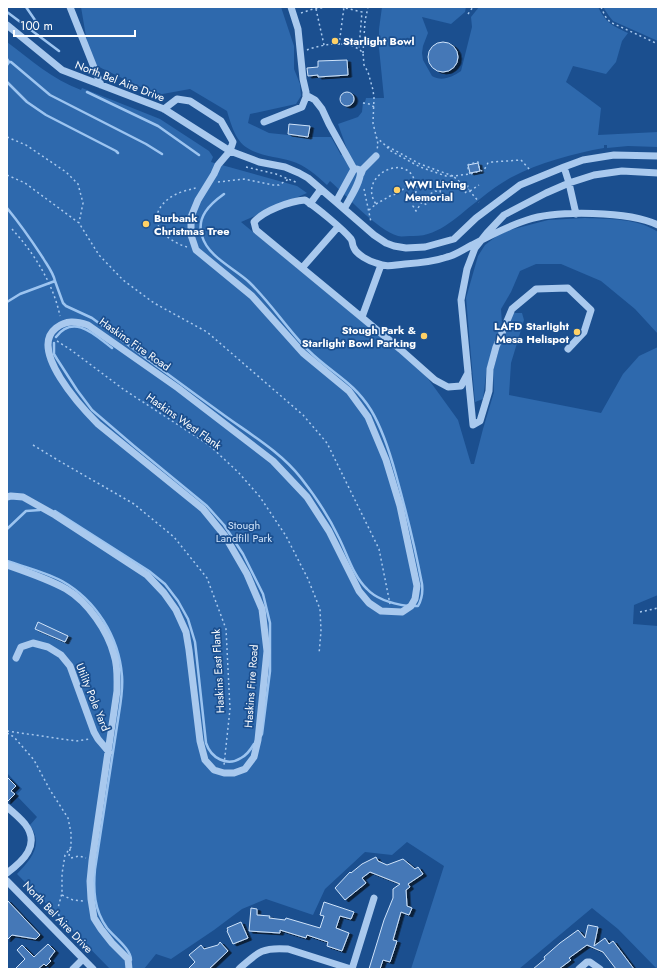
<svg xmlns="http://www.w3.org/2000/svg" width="665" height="976" font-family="Jost,sans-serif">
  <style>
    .green { fill: #2e69ad }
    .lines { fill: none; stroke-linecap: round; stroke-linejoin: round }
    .stream { stroke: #9cc4f0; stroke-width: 2.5 }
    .building { fill: #4478b7; stroke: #cfe3fa; filter: url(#shadow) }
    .path { stroke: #a9c9ee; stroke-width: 1.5; stroke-dasharray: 2 3; stroke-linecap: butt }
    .minor { stroke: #a9c9ee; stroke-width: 7 }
    .poi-dot { fill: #ffd166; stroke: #1b4f8f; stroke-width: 1.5 }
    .labels { text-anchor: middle; stroke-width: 3.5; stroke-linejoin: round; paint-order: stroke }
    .poi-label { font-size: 11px; font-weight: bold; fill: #fff; stroke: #1b4f8f; text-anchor: start }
    .street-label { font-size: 11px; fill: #fff; stroke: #1b4f8f }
    .park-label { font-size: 11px; fill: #cfe3fa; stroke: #1b4f8f }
  </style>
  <defs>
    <filter id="shadow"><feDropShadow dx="3.5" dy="2" stdDeviation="0" flood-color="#0009"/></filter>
  </defs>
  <rect width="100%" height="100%" fill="#1b4f8f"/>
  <path class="green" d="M81 7H281L294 46V69L300 84 301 96 296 104 250 114 248 123 269 133 308 137H331L341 155 348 152 338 124 358 117 362 112 363 102H365L366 98H384L379 48V29L382 7H466L465 12 451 24 422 17 428 33 423 46 422 53 423 60 432 76C442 82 452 77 461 71L472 27 471 17 479 7H598C606 23 613 26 628 33L622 41 616 62 606 74 573 66 566 82 601 108 598 135 658 132V147L628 146 607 148V145H604V148C575 153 538 163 512 177 501 183 490 191 480 199 458 215 439 238 410 236 406 236 401 237 398 236 377 230 347 196 330 181L327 185C316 175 305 165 291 161 285 159 279 158 273 157 241 150 236 142 227 111L190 89 157 95 95 65 91 66Z
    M603 7H658V41L613 21 609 16Z
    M7 42C31 60 52 79 81 90L82 88 160 119 209 151 213 157 211 162 297 186 307 193 241 222 424 373 458 420 471 464H474L483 429 494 392 493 371 501 342 512 313H522L524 320 511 363 509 395 601 413 623 374 639 356 658 347V595L634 605 633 624 658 626V969H657L618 929 592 908 519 969H411L444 866 407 842 392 855 365 852 325 889 313 915 266 899 242 909 214 930 171 959 156 954 144 969H110L17 874C31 859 44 845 30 825L37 817 16 795 22 789 7 773Z
    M585 218C609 219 637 218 658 232V334L635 309 601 281 561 264H536L520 271 511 292 501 309 502 324 487 367 483 399 475 402 466 298 478 256 485 245 498 235 510 230 548 220Z"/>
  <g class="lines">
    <path class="stream" d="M26 7 37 23
      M7 12 59 51
      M7 59 9 62 7 65
      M9 62H11L50 95 146 144 162 154
      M7 82 27 102 46 115 116 151 118 153
      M87 92 158 126 199 155
      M224 194C210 204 196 217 202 236 208 257 234 268 249 282 271 303 287 329 308 350 331 373 353 381 371 410 383 430 390 453 396 475 406 511 415 547 422 584 423 592 422 599 418 606H413
      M7 208C20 224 32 241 43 258 47 265 53 272 55 281L20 294 7 302
      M55 281 63 303 66 306 92 318C135 350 178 382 221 413 248 433 280 451 301 478 315 496 328 515 338 536 347 553 353 576 367 589 377 600 394 604 408 606
      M56 337C74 313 96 336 112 348
      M54 343V354L57 359 77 390 92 410 134 446 207 506 224 525 243 554 263 594 270 623V671L262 734 261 736
      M55 511 149 571 165 584 178 601 188 619 195 642 206 743C211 758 227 767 241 758 247 755 251 749 254 744
      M7 529 26 511 40 510
      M7 561C25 567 45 572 62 581 96 600 119 637 122 676 123 688 121 701 119 713L95 869C93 890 94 910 107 928 114 937 131 949 131 960"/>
  </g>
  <path class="building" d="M428 57a15 15 0 1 1 30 0a15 15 0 1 1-30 0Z
    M347 60 348 75 318 77V75L308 76 307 68 318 67V61Z
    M340 99a7 7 0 1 1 14 0a7 7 0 1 1-14 0Z
    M289 124 310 126 308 137 288 134Z
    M478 163 480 171 470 173 468 165Z
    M38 622 68 636 65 642 35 629Z
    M7 777 16 786 11 791 15 794 7 802Z
    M376 857 378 861 387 865 403 859 415 869 418 867 423 874 408 884 410 887 406 890 407 906 412 908 409 915 401 912 393 940 397 941 390 962 383 960 380 969H369L384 920 393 898V889L400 884 370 872 362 878 366 883 345 900 335 888 350 872 351 873 362 864Z
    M7 900 40 935 36 939 12 935 7 940Z
    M324 902 354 912 351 919 340 916 336 928 349 933 342 951 327 946 328 942 307 935 306 938 280 930V933L249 931 251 908 257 909V915L270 916 269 918 285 920 286 918 320 928 324 916 320 915Z
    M241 922 248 938 233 944 227 931 228 930 227 928Z
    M588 925 598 927 594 946 605 938 609 944 613 941 634 969H616L603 952 587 945 569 958 571 960 559 969H533L545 959 544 957 560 943 578 930 585 938Z
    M220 942 228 951 209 969H188L195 962 189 955 201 945 204 949 218 945Z
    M48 944 55 951 49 959 51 961 46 966 44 964 38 969H15L25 959 17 950 22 945 34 957Z"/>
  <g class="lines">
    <path class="path" d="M341 7 362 12 359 48
      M601 7 605 16 610 22 658 44
      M316 9 324 45
      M301 13 313 9 328 7
      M468 14 473 7
      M339 45 344 7
      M307 50C322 44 351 39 363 53L364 65 368 72 373 90 374 98 373 123 378 144 377 150
      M363 53 365 21 368 7
      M363 103 369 104 374 107
      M7 137 26 145 66 172 78 184 83 203 79 223
      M376 137 385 145 420 164 453 176 470 174 484 170 488 163 492 162 521 160 530 170
      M387 147 391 151 420 167 446 176H453L468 189 479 202
      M246 167 276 174 298 183
      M470 174 467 165 478 162 480 171
      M7 175 25 183 79 223 99 255 123 280 154 303 207 332 303 415 327 443 379 549 390 604
      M218 182 244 179 273 185H279L287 180H291
      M467 187 470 184
      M364 189 371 222
      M397 190 399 193
      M470 191 479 185
      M465 193 469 189
      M376 204 390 196 401 192 407 184 424 181 427 185 429 183 438 186 449 184
      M369 210 376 204C355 174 415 147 416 190 416 196 413 200 413 206L416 211 422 202 427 205 430 194 435 191 440 192 442 184 440 180
      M12 229C34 253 53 283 60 316
      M187 247C164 240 144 220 167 200 175 193 187 190 196 188
      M57 341 71 350 123 389 209 445 238 472 260 497 286 536 308 579 320 609 321 631 319 654
      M33 445 56 459 134 504 174 537 207 578 226 629 230 709 224 765
      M640 612 658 608
      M7 731 76 741 90 739
      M7 733 14 737 34 760 50 790 68 818 71 833V847L65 855 62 874V893L58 908 59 916 62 923V927
      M70 849 69 856 71 858 79 856 86 858
      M62 895 73 900 83 901"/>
    <path class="minor" d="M70 7 101 85
      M7 25 62 70 164 109 230 151 259 162 285 167 299 173 308 178 336 202 374 235 386 243 394 246 406 248 425 247 454 239 476 218 520 185 564 167 583 160 614 155 658 156
      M306 95 315 100 322 109 329 124 354 169
      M264 122 302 107 306 97V92L303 79 298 29 291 7
      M564 167 569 183 576 214
      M658 173 622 171 594 175 569 183 546 193 504 215 487 233 475 248 467 269 461 300 468 373 461 386 448 387 435 380 400 349 256 230 254 222C263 211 290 201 305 200 316 207 343 229 351 239 353 242 352 245 354 248 357 255 369 261 376 263 389 268 392 265 405 264 420 263 433 262 447 257 456 255 464 249 472 245 489 236 508 226 527 220 557 210 629 211 658 225
      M361 174 363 169 376 156
      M336 202 354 169H357L360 170C363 179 349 200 344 209
      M310 204 321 189
      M302 268 338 227
      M362 317 381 265
      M468 374 473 425 480 421 489 391 490 369 496 347 512 309 536 289 568 288 591 310 584 332 568 349
      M7 497 11 496 23 497 55 515 147 575 164 593 176 610 186 632 189 650 200 741 205 760 214 770 224 773H234L245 769 254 757 258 740 267 651 262 609 247 574 225 536 203 509 98 424C82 408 28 350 56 328 66 320 76 321 88 325L178 388 273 461 307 497 329 531 359 591 369 603 381 611 402 612 411 606 415 599 417 586 400 506 386 460 368 417 349 391 303 353 252 296 196 250 191 235V217L198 200 214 174 218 165 230 151 233 142 221 121 190 101 177 99 164 109
      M7 565C27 572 48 579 66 589 88 602 108 631 114 655 118 666 117 679 117 691L92 861 90 881 91 899 94 918 101 929 112 943 128 959 129 969
      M16 658 21 647 33 643 48 647 61 655 70 666 94 732 98 739 109 752
      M7 807C13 812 20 818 25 824 41 845 23 861 7 873
      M7 881 93 969
      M73 969 83 959
      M239 969C258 952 262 947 288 949L351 969
      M352 969 374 898
      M579 969 587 962H590L600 969"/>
  </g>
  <g class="poi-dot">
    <circle cx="335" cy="41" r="4"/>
    <circle cx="397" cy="190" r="4"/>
    <circle cx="146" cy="224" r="4"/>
    <circle cx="577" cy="332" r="4"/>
    <circle cx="424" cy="336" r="4"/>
  </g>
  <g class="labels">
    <g class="poi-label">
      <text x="343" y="45">Starlight Bowl</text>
      <text x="405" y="188">WWI Living<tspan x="405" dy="13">Memorial</tspan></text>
      <text x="154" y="222">Burbank<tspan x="154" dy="13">Christmas Tree</tspan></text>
      <text x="569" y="330" text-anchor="end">LAFD Starlight<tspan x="569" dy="13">Mesa Helispot</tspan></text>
      <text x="416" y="334" text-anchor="end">Stough Park &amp;<tspan x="416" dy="13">Starlight Bowl Parking</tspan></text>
    </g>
    <g class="street-label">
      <text transform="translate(120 81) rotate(21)" y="4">North Bel Aire Drive</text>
      <text transform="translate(135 344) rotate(35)" y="4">Haskins Fire Road</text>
      <text transform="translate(184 421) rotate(35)" y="4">Haskins West Flank</text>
      <text transform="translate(218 671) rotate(-93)" y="4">Haskins East Flank</text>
      <text transform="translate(251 686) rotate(-86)" y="4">Haskins Fire Road</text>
      <text transform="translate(93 697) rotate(68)" y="4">Utility Pole Yard</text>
      <text transform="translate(58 917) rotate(46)" y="4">North Bel Aire Drive</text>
    </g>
    <g class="park-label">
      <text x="244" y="529">Stough<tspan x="244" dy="13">Landfill Park</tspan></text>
    </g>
  </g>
  <rect width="665" height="976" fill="none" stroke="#ffffff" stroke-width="16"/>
  <path d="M14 30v6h121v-6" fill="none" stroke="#ffffff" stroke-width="2"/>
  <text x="20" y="30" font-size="12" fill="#ffffff" stroke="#1b4f8f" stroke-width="3" paint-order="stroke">100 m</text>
</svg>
